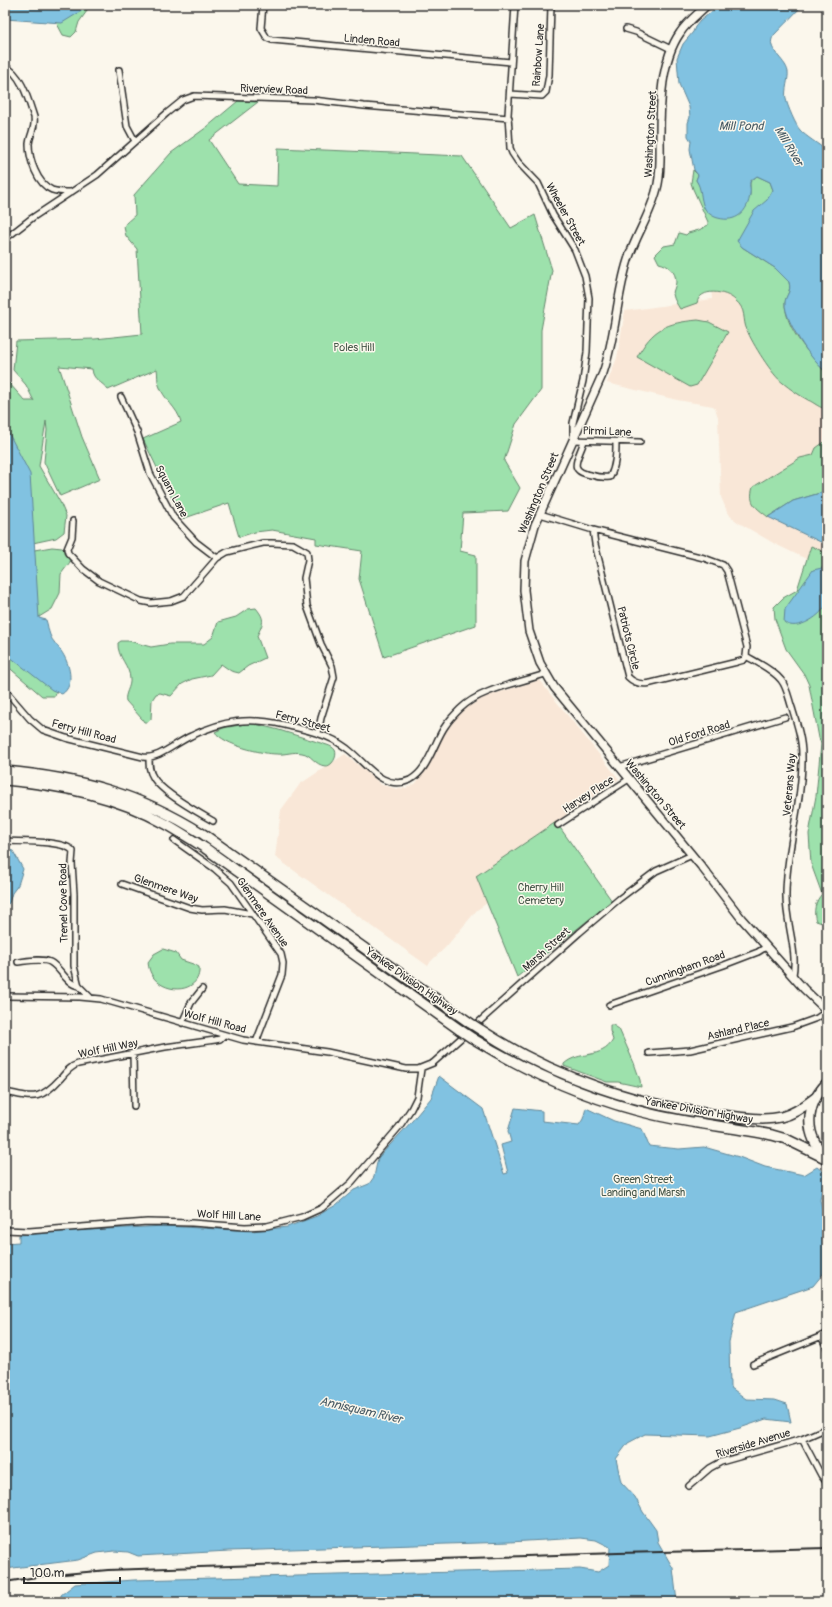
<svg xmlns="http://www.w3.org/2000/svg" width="832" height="1607" font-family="Pangolin,sans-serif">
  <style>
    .built { fill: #f9e7d7 }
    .green { fill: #9de1ac; stroke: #64866c }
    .water { fill: #81c2e1; stroke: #5f8698 }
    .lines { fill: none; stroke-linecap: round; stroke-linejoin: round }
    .stream { stroke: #5f8698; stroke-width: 2 }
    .minor-casing { stroke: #2b2b2b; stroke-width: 8 }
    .secondary-casing { stroke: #2b2b2b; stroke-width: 10 }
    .trunk-casing { stroke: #2b2b2b; stroke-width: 12 }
    .motorway-casing { stroke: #2b2b2b; stroke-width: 12 }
    .minor { stroke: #fbf7ec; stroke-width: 5 }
    .secondary { stroke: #fbf7ec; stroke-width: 7 }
    .trunk { stroke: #fbf7ec; stroke-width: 9 }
    .motorway { stroke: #fbf7ec; stroke-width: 9 }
    .rail { stroke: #2b2b2b; stroke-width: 2 }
    .motorway-bridge-casing { stroke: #2b2b2b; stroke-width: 12; stroke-linecap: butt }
    .motorway-bridge { stroke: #fbf7ec; stroke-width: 9 }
    .labels { text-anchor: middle; stroke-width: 3; stroke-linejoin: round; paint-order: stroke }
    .street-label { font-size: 11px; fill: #2b2b2b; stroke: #fbf7ec }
    .park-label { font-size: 11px; fill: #48584b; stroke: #fbf7ec }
    .water-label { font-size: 12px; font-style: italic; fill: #455862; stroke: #fbf7ec }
  </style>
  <rect width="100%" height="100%" fill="#fbf7ec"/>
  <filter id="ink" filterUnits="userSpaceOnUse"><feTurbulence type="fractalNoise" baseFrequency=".025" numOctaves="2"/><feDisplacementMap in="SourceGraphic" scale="8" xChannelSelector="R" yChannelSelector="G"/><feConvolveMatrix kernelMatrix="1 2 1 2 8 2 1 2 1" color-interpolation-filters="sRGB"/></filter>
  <g filter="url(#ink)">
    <path class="built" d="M827 241V569L775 544 739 523 731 517 726 509 721 497 718 417 715 408 713 406 677 400 607 383 617 358 625 311 712 299 708 253Z
      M539 680 619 779 477 876 487 903 477 910 445 948 431 961 428 966 275 857 281 810 300 784 345 754 382 785 397 789 406 788 415 784 427 769 442 738 456 717 468 707 484 697Z"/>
    <path class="green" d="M85 7 87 11 79 22 76 32 71 37 63 35 54 18Z
      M238 101 258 102 209 140 238 184 277 186 278 148 462 156 511 228 535 215 552 270 541 330V390L516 424 504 461 520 488 508 511 463 513 460 551 476 555V625L384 657 359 579 362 551 316 544V538L272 530 255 532 239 537 229 503 182 519 143 439 181 422C178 408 163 399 159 385 157 381 158 374 157 369L108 390C102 381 93 381 92 369L59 366 82 437 100 479 60 496 44 462 47 430 46 421 39 466 60 502 66 516 64 532 56 538 5 549V383H9L25 401H34L26 385 13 370 16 341 95 339 142 334 137 249 126 236 124 227 126 223 135 215 134 195 171 153 207 127Z
      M693 170 698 175 696 180 700 187 704 208 748 200 750 195V182L757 176 770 182 773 190 771 196 742 247 775 268 789 282C792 292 784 297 785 306 788 331 808 352 824 371L827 372V409C819 408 815 403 808 400 799 395 790 389 783 383 772 375 752 343 747 330 742 320 747 309 735 300 726 291 700 287 697 303L680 309C677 304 674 300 673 294 673 290 676 286 676 282 676 271 668 265 659 263L655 255 664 246 675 244 679 233 686 235 688 233 699 230 708 225V222L693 189 691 183Z
      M698 320 709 322 728 332 697 385 690 387 637 357C653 328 666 323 698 320Z
      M827 440V491L793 501 768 517C756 507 748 504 753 487L800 458 813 455 816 448Z
      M811 546 820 550 826 554 827 553V920L822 923 816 921C813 912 815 901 822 894L811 864 809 834 816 796 821 744 819 738 809 685 804 674 786 649 775 619 774 607 783 598 797 590Z
      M52 547 62 548 69 555 70 562 61 574 60 593 52 609 39 617 37 615 57 691 55 696H42L5 664V555Z
      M256 608C266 620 263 623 257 636L265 658 248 666 239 673 231 671 221 664 211 675 192 679 182 684 171 696 160 693 156 694 152 700 151 719 148 722H144L142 719 126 701C124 694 131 687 130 679 130 666 117 657 118 643L121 641H129L151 647 170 644H204L213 637 218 622 236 617 248 609Z
      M251 723 279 730 327 745C330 746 333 747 335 750 338 756 332 767 325 766 315 765 311 754 302 753 293 751 285 755 277 754 262 754 224 745 215 732L223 728Z
      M556 822 612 901 517 977 476 876Z
      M163 949 176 953 181 960 193 964 199 967C202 998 150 996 148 962L154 954Z
      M610 1025H613L619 1029 634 1063 640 1080 641 1087 618 1082H607L564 1066V1064C579 1050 602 1060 613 1040L610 1031Z"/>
    <path class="water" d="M5 5H91L62 23 5 19Z
      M720 5H803L774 35C764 49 786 59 788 72 789 79 784 90 786 99 787 105 796 126 800 130 805 136 820 145 827 151V372C813 364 784 320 785 303 785 295 792 293 789 282L775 268 742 247 737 241 754 211 767 200 773 190 770 182 757 176C755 178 751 179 750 182 749 185 751 190 750 194 748 212 736 223 718 218 713 217 706 212 704 207 700 198 702 189 696 180L698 175 694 170 690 149 691 141 688 136V123L690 117 689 107 679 84 677 58 683 44 693 32 695 27 700 21Z
      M5 426 30 474 39 618 46 620C48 625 48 630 50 635 52 641 58 646 61 651 69 662 76 685 62 694L52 690 5 653Z
      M827 491V545L768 517 793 501Z
      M822 568 827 570C827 580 829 592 827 602 824 615 796 633 784 622L785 609 813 570Z
      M5 849 13 851 23 869 18 885 12 893 9 903 5 906Z
      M439 1076 483 1109 504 1174 508 1173 501 1145 511 1142 508 1131 515 1108 542 1111V1121L579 1125 583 1119 586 1108 614 1121 642 1129 649 1146 679 1149 704 1147 739 1157 765 1167 804 1175 817 1167 826 1174V1184L822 1189 820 1200 827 1228V1269L813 1286 736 1312 729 1342 730 1387 746 1399 775 1400 787 1404 791 1422 766 1419 740 1428 710 1436 645 1434 628 1443 616 1459 621 1482 635 1497 643 1512 656 1530 658 1542 673 1568 677 1602H61V1595L75 1584 134 1580 580 1569 598 1572 609 1565 610 1547 596 1540 581 1538 509 1542 229 1551 138 1556 128 1552 114 1551 97 1553 78 1560 5 1569V1243L19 1242V1235L69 1231 165 1226 252 1231 287 1227 317 1216 336 1205 354 1190 369 1184 374 1177 378 1158 412 1121 431 1098Z"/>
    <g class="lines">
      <path class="stream" d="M826 549 827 547"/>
      <defs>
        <path id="minor" d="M263 5 261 28 267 38 272 40 511 62
          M515 5 508 115 510 148 512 153 518 162 538 183 553 215 575 250 585 276 589 298 587 352 583 381 573 423V440L640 442
          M626 29 636 32 671 49
          M5 67C21 72 29 102 34 117 36 127 30 134 29 144 29 159 37 184 52 190 58 192 65 192 71 192
          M119 70 127 126 135 141
          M510 94 542 96 546 92 549 75 551 5
          M5 239 32 218 97 175 167 113 183 100 194 96 313 100 364 106 509 118
          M121 397 137 432 150 473 173 517 196 542 217 558
          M584 441C579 458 566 471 591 475 597 477 603 478 610 477 616 466 616 454 616 442
          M540 514 593 530 704 558 723 565 727 571 747 647 746 656
          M73 521 72 537 67 549 68 553 83 569 99 581 141 601 151 603 171 601 184 596 217 558 227 552 263 543H272L293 544 307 552 308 560 304 578 307 606 321 644 332 666 334 677 321 718 318 733
          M593 530 595 544 628 677C635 684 642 685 651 683L737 662 744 660 746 656
          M746 656C758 663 773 670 781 680 787 687 789 700 792 708 797 724 802 739 802 755 803 802 786 847 786 894 785 920 798 951 793 975
          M5 690 30 719 43 730 66 738 143 757C158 760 177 742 191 736 224 720 249 717 285 725 301 729 319 732 334 740 339 743 344 746 349 750 366 763 383 792 410 780 429 770 434 741 446 725 450 719 455 714 460 709 480 689 519 683 545 674
          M149 758C149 765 149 771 153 777 161 792 197 812 213 821
          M619 767 785 717
          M558 825 629 779
          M174 840 215 869 231 883 281 954 283 963 282 975 256 1042
          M5 841C20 842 64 840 73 851L72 863 74 894V966L79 986 90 997
          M122 884 190 908 202 910 225 909 252 914
          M18 962C27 961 42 958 50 962 61 968 66 984 79 986
          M5 996 80 997 101 999 243 1040 327 1052 406 1069H418L433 1063 579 933 619 899 656 871 692 855
          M609 1005 724 965 758 952 766 947
          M182 1023 191 1003 202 989
          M649 1053 690 1050 792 1027 817 1018 827 1011
          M133 1054 134 1106
          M5 1092C34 1098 40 1101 61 1078 66 1072 71 1066 78 1064L165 1047 215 1040 220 1039 224 1035
          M5 1230 29 1231 147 1222 192 1223 245 1227 267 1226 302 1217 322 1208 351 1183 399 1127 411 1109 417 1097 421 1069
          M821 1336 827 1348
          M753 1364 827 1334
          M802 1439 821 1475 827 1483
          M689 1486 710 1468 721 1462 802 1439 827 1428"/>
        <path id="secondary" d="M707 5C698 14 687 22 680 33 661 60 660 104 660 136 660 152 661 169 658 184 652 213 636 234 628 260 616 297 616 336 603 373L535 525 525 561 524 590 529 631 540 663 554 687 701 866 741 918 804 989 827 1011"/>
        <path id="trunk" d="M827 1083C804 1107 804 1135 827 1159"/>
        <path id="motorway" d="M5 771C80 778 140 794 203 834L470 1023
          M5 780C61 785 116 796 166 824 179 831 192 840 205 848L460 1030
          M481 1030C555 1078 642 1108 730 1116 746 1118 765 1121 781 1117 794 1114 805 1106 815 1098
          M472 1038C529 1073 590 1100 655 1115 693 1124 733 1127 772 1135L786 1139 827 1159"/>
      </defs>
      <use href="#minor" class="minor-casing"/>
      <use href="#secondary" class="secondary-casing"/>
      <use href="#trunk" class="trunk-casing"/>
      <use href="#motorway" class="motorway-casing"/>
      <use href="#minor" class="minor"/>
      <use href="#secondary" class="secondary"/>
      <use href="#trunk" class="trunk"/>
      <use href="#motorway" class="motorway"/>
      <path class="rail" d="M5 1582 43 1576 108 1570 618 1553 827 1548"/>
      <defs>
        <path id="motorway-bridge" d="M470 1023 481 1030
          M460 1030 472 1038"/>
      </defs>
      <use href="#motorway-bridge" class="motorway-bridge-casing"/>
      <use href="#motorway-bridge" class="motorway-bridge"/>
    </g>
  </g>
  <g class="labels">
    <g class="street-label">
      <text transform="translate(372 40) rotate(5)" y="4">Linden Road</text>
      <text transform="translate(538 55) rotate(-86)" y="4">Rainbow Lane</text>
      <text transform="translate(274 89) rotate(2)" y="4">Riverview Road</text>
      <text transform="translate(650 134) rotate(-87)" y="4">Washington Street</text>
      <text transform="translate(566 214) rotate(61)" y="4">Wheeler Street</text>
      <text transform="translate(607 431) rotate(2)" y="4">Pirmi Lane</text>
      <text transform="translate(172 491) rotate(62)" y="4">Squam Lane</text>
      <text transform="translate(538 493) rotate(-67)" y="4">Washington Street</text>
      <text transform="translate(629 638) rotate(76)" y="4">Patriots Circle</text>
      <text transform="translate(303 721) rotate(15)" y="4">Ferry Street</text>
      <text transform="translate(84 731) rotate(15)" y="4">Ferry Hill Road</text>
      <text transform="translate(699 733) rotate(-17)" y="4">Old Ford Road</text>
      <text transform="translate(789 785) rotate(-85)" y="4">Veterans Way</text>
      <text transform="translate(588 794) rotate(-33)" y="4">Harvey Place</text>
      <text transform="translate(656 794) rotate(50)" y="4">Washington Street</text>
      <text transform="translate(166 888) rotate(19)" y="4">Glenmere Way</text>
      <text transform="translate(63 903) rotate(-91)" y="4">Trenel Cove Road</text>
      <text transform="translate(263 912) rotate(55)" y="4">Glenmere Avenue</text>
      <text transform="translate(546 949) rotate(-42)" y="4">Marsh Street</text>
      <text transform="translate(685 968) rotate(-20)" y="4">Cunningham Road</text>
      <text transform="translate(412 981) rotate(35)" y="4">Yankee Division Highway</text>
      <text transform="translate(215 1021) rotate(15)" y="4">Wolf Hill Road</text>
      <text transform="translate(738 1029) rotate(-13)" y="4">Ashland Place</text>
      <text transform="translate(108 1048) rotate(-11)" y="4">Wolf Hill Way</text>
      <text transform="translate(699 1110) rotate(10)" y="4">Yankee Division Highway</text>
      <text transform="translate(229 1215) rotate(3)" y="4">Wolf Hill Lane</text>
      <text transform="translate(753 1443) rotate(-17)" y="4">Riverside Avenue</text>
    </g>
    <g class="park-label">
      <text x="354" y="351">Poles Hill</text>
      <text x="541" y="891">Cherry Hill<tspan x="541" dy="13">Cemetery</tspan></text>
      <text x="643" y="1183">Green Street<tspan x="643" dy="13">Landing and Marsh</tspan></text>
    </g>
    <g class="water-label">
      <text x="741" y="130">Mill Pond</text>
      <text transform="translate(789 146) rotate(59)" y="4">Mill River</text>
      <text transform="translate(361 1410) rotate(13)" y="4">Annisquam River</text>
    </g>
  </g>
  <rect width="832" height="1607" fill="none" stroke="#fbf7ec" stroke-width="20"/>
  <rect x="10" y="10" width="812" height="1587" fill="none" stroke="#2b2b2b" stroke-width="1.5" filter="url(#ink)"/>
  <path d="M24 1577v6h96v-6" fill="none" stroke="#2b2b2b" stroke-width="2"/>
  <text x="30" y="1577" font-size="12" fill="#2b2b2b" stroke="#fbf7ec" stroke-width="3" paint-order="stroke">100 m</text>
</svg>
